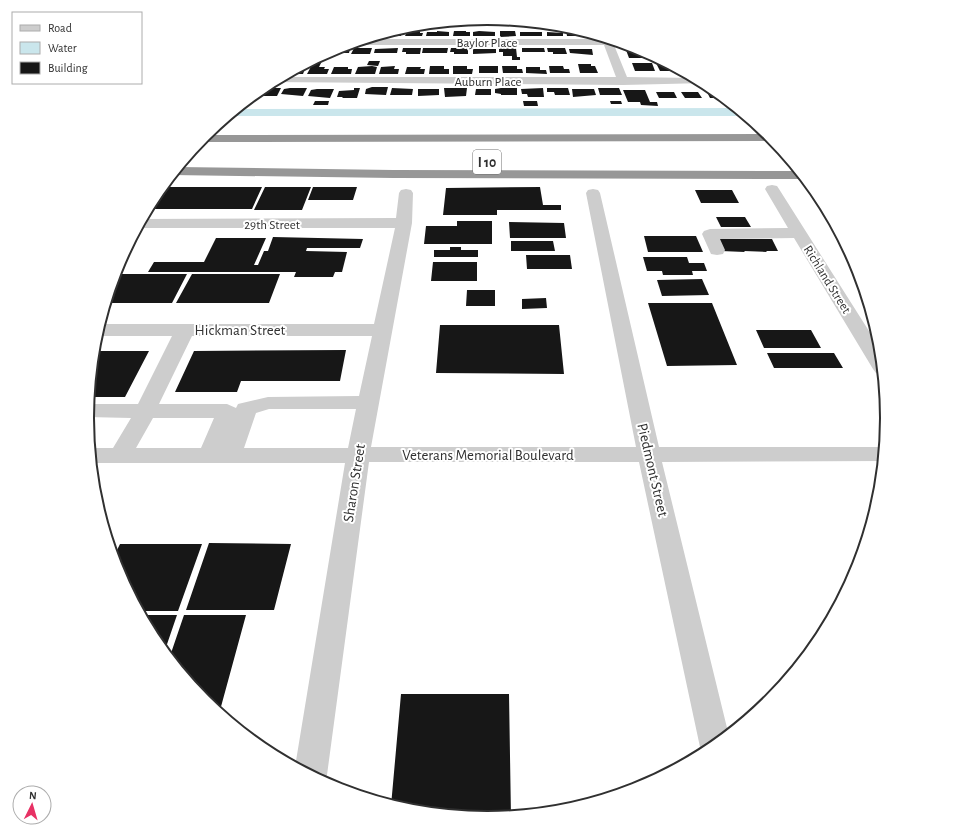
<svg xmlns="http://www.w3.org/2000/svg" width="975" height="837" font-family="'Alegreya Sans',sans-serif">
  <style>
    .water { fill: #cae6ec }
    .building { fill: #171717 }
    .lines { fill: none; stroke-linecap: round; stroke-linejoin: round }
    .minor { fill: #cdcdcd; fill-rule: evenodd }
    .highway { fill: #979797; fill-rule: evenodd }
    .labels { text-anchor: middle; stroke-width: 4; stroke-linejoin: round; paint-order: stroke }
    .far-street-label { font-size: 13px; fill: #303030; stroke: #fff }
    .shield { fill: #fff; stroke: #6e6e6e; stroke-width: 1 }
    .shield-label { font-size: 14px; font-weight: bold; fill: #303030 }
    .street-label { font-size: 15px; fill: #303030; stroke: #fff }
    .rim { fill: none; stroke: #303030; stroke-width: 2 }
  </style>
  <rect width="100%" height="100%" fill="#fff"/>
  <path class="water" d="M738 108 747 116H228L236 109Z"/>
  <path class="building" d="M488 18 499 19V21L480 20Z
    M566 30H581L584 31 585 36H567Z
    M402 31 401 36H379L380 35 390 31Z
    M420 31V33H423L422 36H405L407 32Z
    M437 31 449 32V36H426L427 32H437Z
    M454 31H466V32H470V36H453Z
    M479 31 495 32V36H473V32Z
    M500 31H515L516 36 500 37Z
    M520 32H542V36H520Z
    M547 32 563 33V36H547Z
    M354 48H372L370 54H351Z
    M398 48 397 53H374L375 49Z
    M403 48H421L420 54H406V52H402Z
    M423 48H448L447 53H422Z
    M451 48H468V54H454V52H450Z
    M499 48H516L517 57H520V60H512V56H503V52H499Z
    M522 48H544L545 52H522Z
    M547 48H565L567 54H553V52H548Z
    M334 49H350L349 53H326Z
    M473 49H496V53L473 54Z
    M569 49H592L593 55 570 53Z
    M626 50H644L649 58H629Z
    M314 61H322L319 67H325L324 69H329L327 74H307Z
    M369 61H380L378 66 367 65Z
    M632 63H652L655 71H635Z
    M656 63H668L680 71H660Z
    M578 64H591V66H595L598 73H580Z
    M395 66 394 69H399L398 74H379L381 67Z
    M430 66H444V69H449V74H429Z
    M453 66H467V69H473L472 74H453Z
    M479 66H498V73H479Z
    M502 66H517V69H522L523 73H503Z
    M549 66H563L564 69H569L570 73H550Z
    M300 67H302L301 69H305L303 74H287Z
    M334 67H348V69H352L351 74H331Z
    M358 67 372 66 377 67 375 74H355Z
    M407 67H421L420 69H425L424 74H405Z
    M526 67H540V70H546L547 74 526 73Z
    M372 87H388L386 95 365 94 366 89Z
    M266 88H281L277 96H256L261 89Z
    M290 88H307L303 96 281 94 284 89Z
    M354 88H360L357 98H342L343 97H337L339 91 354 90Z
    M392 88 413 89 412 95H390Z
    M444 88H467L466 96 445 97Z
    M501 88H517V95H501V94L495 93V89Z
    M543 88 544 97H528L527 94H522L521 89Z
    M547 88H568L570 95H555L554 92H547Z
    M598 88H619L622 95H600Z
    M317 89H334L330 98 308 96 311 90Z
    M418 89H439V95L418 96Z
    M476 89H491V95H475Z
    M572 89H594L596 95 573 97Z
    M623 90H645L650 102H657L658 106 641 105 640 102H628Z
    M656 92H674L677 98H659Z
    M681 92H698L702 98H685Z
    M707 92H718L726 98H710Z
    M315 101H329L328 105H313Z
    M523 101H537L538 106H524Z
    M610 101H621L622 104H611Z
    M162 187H262L252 209H148L155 196Z
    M265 187H311L302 210H254Z
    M313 187H357L353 200H308Z
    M540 187 543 205H561V210H497V215H443L446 188Z
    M695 190H732L739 203H701Z
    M716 217H745L751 227H721Z
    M457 221H492V244H424L426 226H457Z
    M509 222 564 223 566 238H510Z
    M644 236H696L703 252H648Z
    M273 237 363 239 360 248H307L306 251 347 252 342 272H335L333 277H294L296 272H148L154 262H204L216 238H266L254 265H258L264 251H268Z
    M716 239H772L778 251H766L767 252 744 251 745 252 721 251Z
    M511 241H553L555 251H511Z
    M450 247H461V250H478V257H434V250H450Z
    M526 255H570L572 269H527Z
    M643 257H687L689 263H704L707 271H692L693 275H663L662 271H647Z
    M433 262H477V281H431Z
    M115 274H187L172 303H106Z
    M192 274H280L269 303H176Z
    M702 279 709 295 662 296 657 280Z
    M467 290H495V306H466Z
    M546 298 547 308 522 309V299Z
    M648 303H712L737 365 667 366Z
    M440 325H559L564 374 436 373Z
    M756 330H811L821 348H764Z
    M346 350 340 381H241L237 392H175L194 351Z
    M94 351H149L125 397H89Z
    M767 353H834L843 368H774Z
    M209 543 291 544 274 610H186Z
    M120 544H202L178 611H138L117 572 113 558Z
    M141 615H177L164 653 154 641Z
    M184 615H246L219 714 204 702 169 659Z
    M401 694H509L511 817 487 819 409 811 391 806Z"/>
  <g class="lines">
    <path class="minor" d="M602 37 624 43 614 45 627 77 695 78 706 83 623 85 271 82 282 77H616L604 45H355L351 43 366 39H601Z
      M772 185 777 186 779 189 881 350 884 375 876 373 873 369 794 238 720 239 725 250 723 254 717 255 711 254 702 234 704 231 710 229 788 228 765 189 767 186Z
      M406 189 411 190 413 193 412 223 371 447H636L586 193 588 190 593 189 598 190 600 193 659 447H885L884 461 662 462 729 736 703 755 700 747 639 462H369L327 775 323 783 295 767 345 463H91L90 448H113L131 418 87 417 88 404H138L172 336H98L96 335 100 324H374L395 228H137L142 219 396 218 399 193 401 190ZM192 336H372L359 396 268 397 238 404 236 408 227 404H159ZM269 409H356L348 448H244L256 413ZM153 418H214L201 448H136Z"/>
    <path class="highway" d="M769 134 776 141 199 142 205 135Z
      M178 167 393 170 800 171 806 179 393 178 172 175Z"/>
  </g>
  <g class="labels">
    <g class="far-street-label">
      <text x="487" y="47">Baylor Place</text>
      <text x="488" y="86">Auburn Place</text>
      <text x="272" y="229">29th Street</text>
      <text transform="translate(828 279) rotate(58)" y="5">Richland Street</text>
    </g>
    <rect class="shield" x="473" y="150" width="28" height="24" rx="3"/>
    <g class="shield-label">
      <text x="487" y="167">I 10</text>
    </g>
    <g class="street-label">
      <text x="240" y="335">Hickman Street</text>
      <text x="488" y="460">Veterans Memorial Boulevard</text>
      <text transform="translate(653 470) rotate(77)" y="5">Piedmont Street</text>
      <text transform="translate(354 483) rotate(-81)" y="5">Sharon Street</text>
    </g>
  </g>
  <path d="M0 0H975V837H0ZM94 418a393 393 0 1 1 786 0a393 393 0 1 1-786 0Z" fill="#fff" fill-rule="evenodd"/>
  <path class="rim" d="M94 418a393 393 0 1 1 786 0a393 393 0 1 1-786 0Z"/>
  <rect x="12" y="12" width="130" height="72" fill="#ffffff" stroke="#acacac"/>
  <rect x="20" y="25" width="20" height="6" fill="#cdcdcd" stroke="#acacac"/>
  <text x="48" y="32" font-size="12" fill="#303030">Road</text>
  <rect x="20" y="42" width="20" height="12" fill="#cae6ec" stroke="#acacac"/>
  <text x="48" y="52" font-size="12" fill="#303030">Water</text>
  <rect x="20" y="62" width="20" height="12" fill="#171717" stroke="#acacac"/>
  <text x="48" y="72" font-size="12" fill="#303030">Building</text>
  <g transform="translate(32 805) rotate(5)"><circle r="19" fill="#ffffff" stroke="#acacac"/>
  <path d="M0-3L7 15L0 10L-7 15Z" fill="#e73164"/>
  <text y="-6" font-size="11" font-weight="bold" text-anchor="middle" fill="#303030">N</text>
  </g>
</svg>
